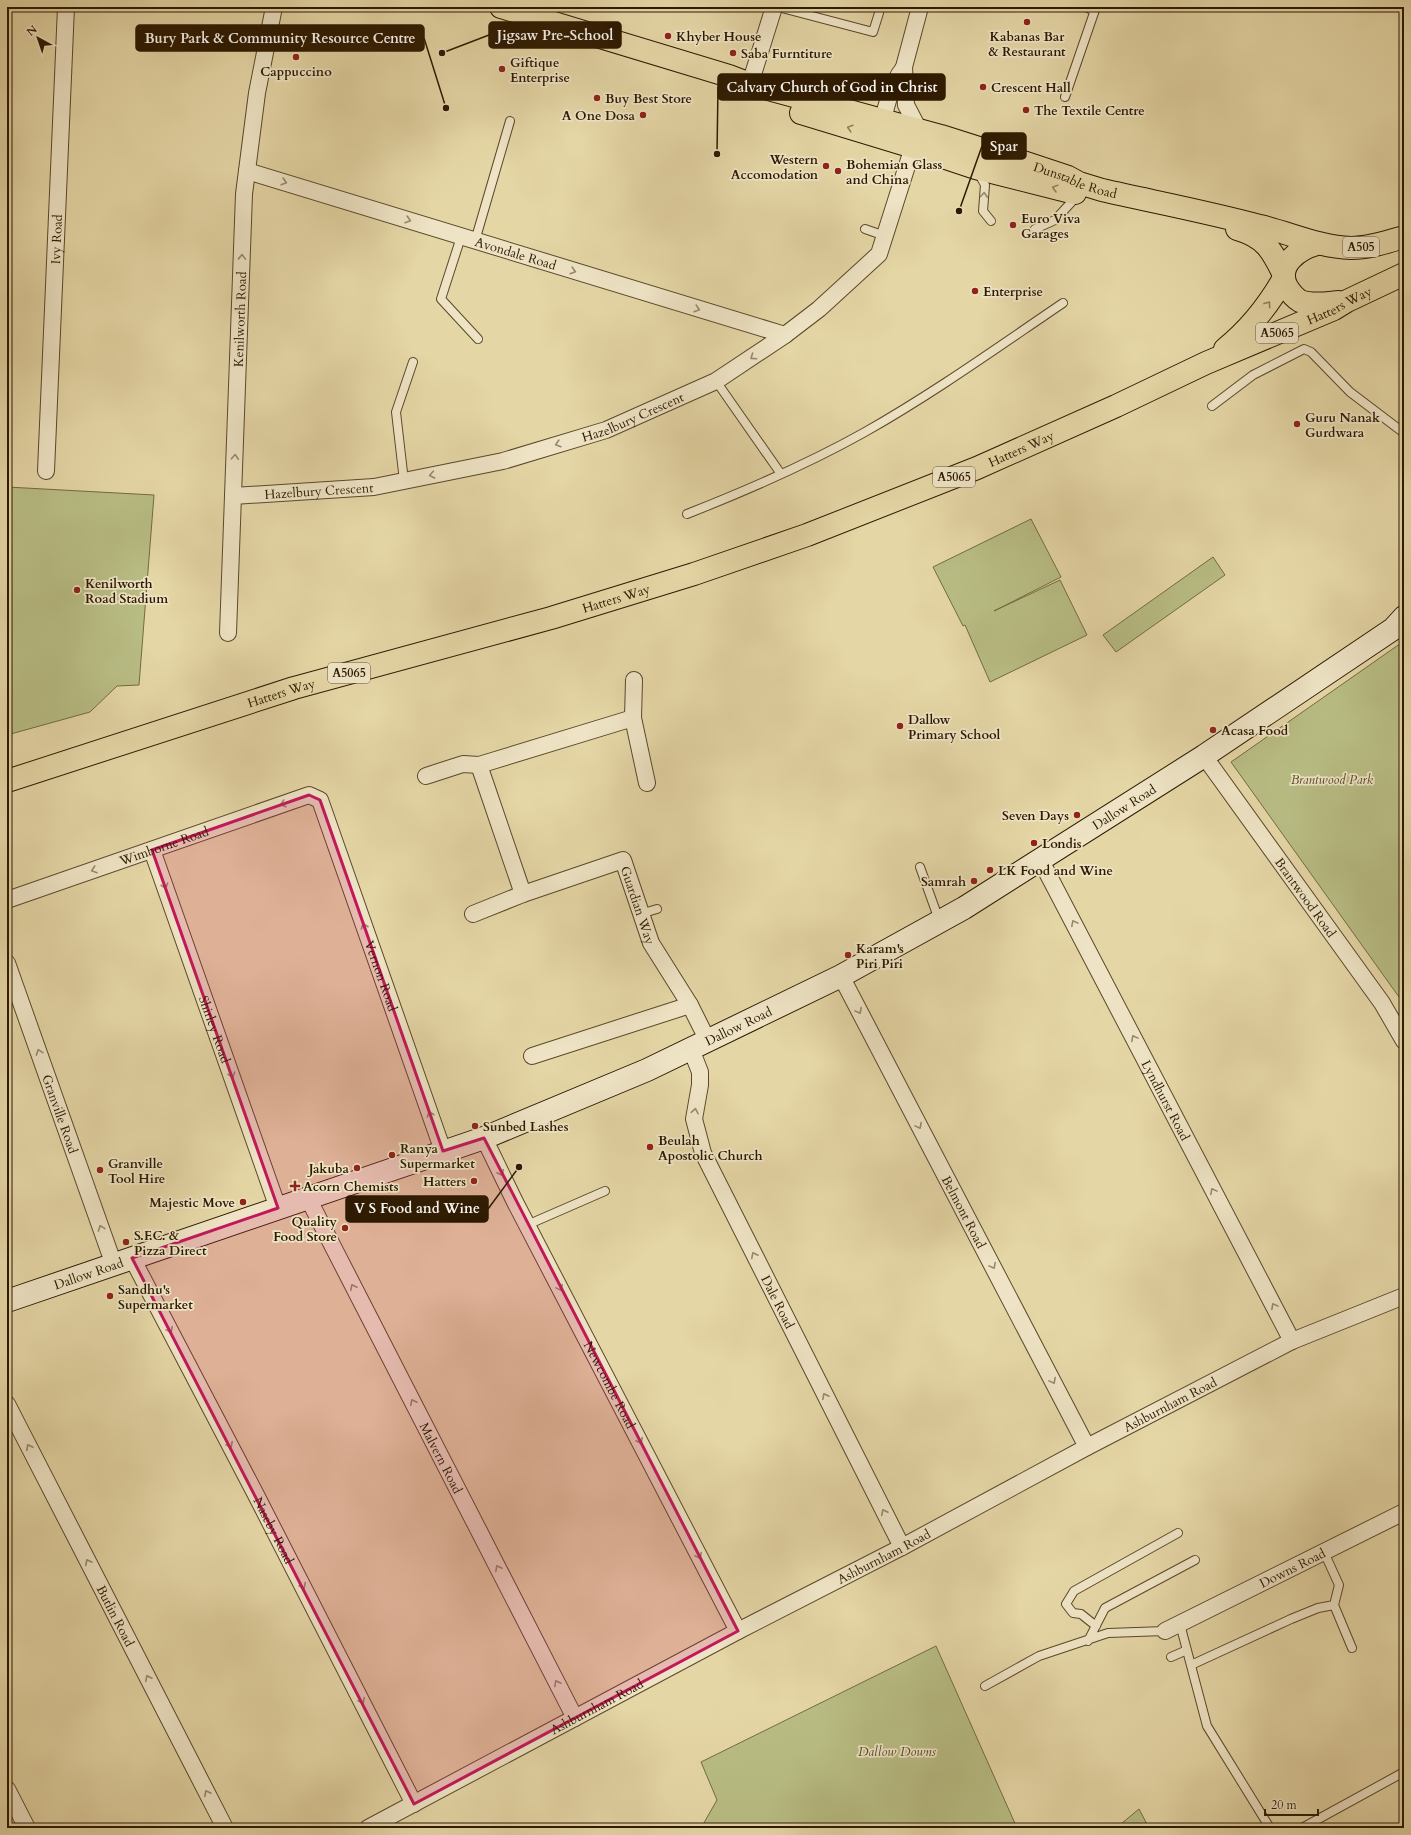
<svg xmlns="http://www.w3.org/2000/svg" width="1411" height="1835" font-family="Cardo,serif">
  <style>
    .green { fill: #b8bd84; stroke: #726b42 }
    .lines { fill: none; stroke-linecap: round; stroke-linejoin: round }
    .lane-casing { stroke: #5a482a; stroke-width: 10 }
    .street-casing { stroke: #5a482a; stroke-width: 18 }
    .secondary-casing { stroke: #2c1900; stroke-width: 24 }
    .primary-casing { stroke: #2c1900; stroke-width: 24 }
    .lane { stroke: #eee4c5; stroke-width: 8 }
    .street { stroke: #eee4c5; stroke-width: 16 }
    .secondary { stroke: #eee4c5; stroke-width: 22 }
    .primary { stroke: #e5d6a6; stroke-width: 22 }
    .oneway { stroke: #92815b }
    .oneway2 { stroke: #97896c }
    .marked { fill: #c2185b; fill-opacity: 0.2; stroke: #c2185b; stroke-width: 3; stroke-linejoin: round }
    .poi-dot { fill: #8f2418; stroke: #eee4c5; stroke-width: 1.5 }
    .labels { text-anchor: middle; stroke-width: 3.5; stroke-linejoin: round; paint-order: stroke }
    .shield { fill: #eee4c5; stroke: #66563b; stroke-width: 1 }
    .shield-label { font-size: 12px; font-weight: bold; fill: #2c1900 }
    .poi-label { font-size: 13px; font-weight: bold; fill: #2c1900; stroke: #eee4c5; text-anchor: start }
    .street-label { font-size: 13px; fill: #2c1900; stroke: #eee4c5 }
    .park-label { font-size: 13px; font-style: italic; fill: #564a28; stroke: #eee4c5 }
    .leader { fill: none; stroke: #2c1900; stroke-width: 1.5 }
    .callout-dot { fill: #2c1900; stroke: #eee4c5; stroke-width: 1.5 }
    .callout { fill: #2c1900; stroke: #2c1900; stroke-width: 1.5 }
    .callout-label { font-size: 14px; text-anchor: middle; font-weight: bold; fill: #fff }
  </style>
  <rect width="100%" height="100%" fill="#e5d6a6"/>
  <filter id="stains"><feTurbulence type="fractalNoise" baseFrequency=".005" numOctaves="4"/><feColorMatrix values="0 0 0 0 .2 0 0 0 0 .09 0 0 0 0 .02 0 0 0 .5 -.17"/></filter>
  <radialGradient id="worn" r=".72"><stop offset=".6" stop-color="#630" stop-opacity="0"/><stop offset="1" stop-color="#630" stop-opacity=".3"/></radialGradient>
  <path class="green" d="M7 487 154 495 139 685 117 686 90 712 7 735Z
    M1031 519 1061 577 994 611 1060 580 1087 635 990 682 965 625 963 626 933 567Z
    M1213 557 1225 575 1116 652 1103 635Z
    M1404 641V1004L1231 762Z
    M936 1646 1017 1828H701L717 1800 701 1762Z
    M1139 1809 1149 1828H1116Z"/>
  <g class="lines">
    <defs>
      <path id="lane" d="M778 7 873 32 879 13
        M1086 7 1094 11
        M1065 97 1096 7
        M978 172 985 185 983 211 991 221
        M865 229 885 236
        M1035 229 1055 220 1077 196
        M461 237 441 299 478 339
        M475 241 510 121
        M716 381 781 474
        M1212 406 1253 375 1304 349 1311 352 1350 392 1404 433
        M404 481 396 412 413 362
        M687 514C748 490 808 464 865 432 934 393 998 347 1063 303
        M920 867 939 920
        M640 914 657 909
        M527 1225 605 1191
        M1324 1552 1339 1585 1334 1605 1352 1648
        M1180 1624 1207 1726 1270 1828
        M1096 1626 1081 1614 1073 1613 1066 1604 1074 1591 1178 1533
        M1088 1641 1105 1608 1195 1560
        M1171 1657 1187 1650
        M1191 1665 1291 1619 1318 1608 1334 1605
        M985 1686 1039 1656 1108 1633 1165 1631
        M1302 1828 1404 1772"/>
      <g id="street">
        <path d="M750 84 774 7"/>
        <path d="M919 130 906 105 904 67 920 7"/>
        <path d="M883 131C882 115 892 82 903 69"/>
        <path id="s1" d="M247 171 785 335"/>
        <path id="s2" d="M46 471 66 7"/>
        <path id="s3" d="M233 496 374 487 503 461 606 430 716 381 785 335 819 309 879 254 913 147"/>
        <path id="s4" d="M228 633 244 194 257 93 274 7"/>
        <path d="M634 680 633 718 647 783"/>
        <path id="s5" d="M1204 756 1382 1003 1404 1041"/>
        <path d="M426 776 463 764 479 765"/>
        <path id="s6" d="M152 850 278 1208"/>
        <path id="s7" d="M1040 859 1292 1341"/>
        <path d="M523 894 479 765 633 718"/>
        <path id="s8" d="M7 900 309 795 320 800 443 1151"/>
        <path id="s9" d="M473 914 523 894 623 860 651 943 690 1005 708 1041"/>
        <path id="s10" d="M7 963 114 1265"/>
        <path id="s11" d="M841 976 1087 1447"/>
        <path id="s12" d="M691 1049 700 1072V1085L694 1119 703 1153 902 1547"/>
        <path d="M532 1056 690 1005"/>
        <path id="s13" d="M484 1138 515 1202 738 1631"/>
        <path id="s14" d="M308 1198 575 1718"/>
        <path id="s15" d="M132 1258 255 1493 414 1804"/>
        <path id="s16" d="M7 1404 225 1828"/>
        <path id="s17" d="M1165 1631 1404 1512"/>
        <path d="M7 1789 27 1828"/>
        <path id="s18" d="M368 1828 738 1631 902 1547 1087 1447 1292 1341 1404 1296"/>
      </g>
      <g id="secondary">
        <path id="s19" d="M7 1301 484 1138 647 1070 841 976 964 908 1204 756 1393 629 1404 617"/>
      </g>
      <g id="primary">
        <path id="s20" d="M501 7 729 76 750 84 941 136 1026 163 1068 177 1079 183 1102 190C1155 202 1208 212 1260 226 1290 233 1319 247 1351 248 1369 248 1387 242 1404 237"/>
        <path d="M801 113 913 147 976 168 1075 193"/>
        <path d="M1237 229C1265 237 1272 250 1284 275"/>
        <path d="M1317 244C1299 249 1275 265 1287 287 1290 292 1295 298 1300 301 1312 306 1327 303 1339 302"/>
        <path d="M1225 349C1250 329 1268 306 1284 278"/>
        <path id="s21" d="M7 781 294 688 551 618 694 574 807 535 977 468 1116 406 1206 363 1334 309 1347 301 1404 274"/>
      </g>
    </defs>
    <use href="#lane" class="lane-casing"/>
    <use href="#street" class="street-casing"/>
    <use href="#secondary" class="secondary-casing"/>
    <use href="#primary" class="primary-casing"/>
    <use href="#lane" class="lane"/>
    <use href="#street" class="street"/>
    <use href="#secondary" class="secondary"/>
    <use href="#primary" class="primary"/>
  </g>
  <defs><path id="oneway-chevron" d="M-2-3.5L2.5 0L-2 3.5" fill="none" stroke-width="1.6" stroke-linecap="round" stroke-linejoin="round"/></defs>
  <g class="oneway">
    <use href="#oneway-chevron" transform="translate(850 128) rotate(-163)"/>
    <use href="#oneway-chevron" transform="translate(1055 188) rotate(-165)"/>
    <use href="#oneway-chevron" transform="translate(1268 304) rotate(-54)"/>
  </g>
  <g class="oneway2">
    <use href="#oneway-chevron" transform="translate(284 182) rotate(17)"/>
    <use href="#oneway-chevron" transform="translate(984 195) rotate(-86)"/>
    <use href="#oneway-chevron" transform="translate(408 220) rotate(17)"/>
    <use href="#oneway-chevron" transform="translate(242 257) rotate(-88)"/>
    <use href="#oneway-chevron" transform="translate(573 271) rotate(17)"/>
    <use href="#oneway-chevron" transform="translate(697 309) rotate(17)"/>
    <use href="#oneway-chevron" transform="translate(753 357) rotate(146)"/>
    <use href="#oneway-chevron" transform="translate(558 444) rotate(163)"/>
    <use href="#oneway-chevron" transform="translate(235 457) rotate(-87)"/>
    <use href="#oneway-chevron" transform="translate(432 475) rotate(169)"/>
    <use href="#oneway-chevron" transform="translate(283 804) rotate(161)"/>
    <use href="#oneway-chevron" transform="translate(94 870) rotate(161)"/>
    <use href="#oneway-chevron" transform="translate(165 886) rotate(71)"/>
    <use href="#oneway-chevron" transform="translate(1074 923) rotate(-118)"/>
    <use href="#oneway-chevron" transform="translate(364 926) rotate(-109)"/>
    <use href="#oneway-chevron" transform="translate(859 1011) rotate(62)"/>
    <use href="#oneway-chevron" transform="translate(1134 1038) rotate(-118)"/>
    <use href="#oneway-chevron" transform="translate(39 1052) rotate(-110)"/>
    <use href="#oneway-chevron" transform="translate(232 1075) rotate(71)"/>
    <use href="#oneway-chevron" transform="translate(695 1111) rotate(-80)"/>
    <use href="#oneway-chevron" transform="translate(430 1114) rotate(-109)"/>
    <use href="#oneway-chevron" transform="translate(919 1126) rotate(62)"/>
    <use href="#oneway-chevron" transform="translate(501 1173) rotate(64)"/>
    <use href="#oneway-chevron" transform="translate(1213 1191) rotate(-118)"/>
    <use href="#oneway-chevron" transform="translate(101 1228) rotate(-110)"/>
    <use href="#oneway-chevron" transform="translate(754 1255) rotate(-117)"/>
    <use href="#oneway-chevron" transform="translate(993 1266) rotate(62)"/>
    <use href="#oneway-chevron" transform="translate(353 1287) rotate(-117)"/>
    <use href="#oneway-chevron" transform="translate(560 1288) rotate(62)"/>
    <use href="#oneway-chevron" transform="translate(1274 1306) rotate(-118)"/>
    <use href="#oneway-chevron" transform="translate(170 1330) rotate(62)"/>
    <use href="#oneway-chevron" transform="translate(1053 1381) rotate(62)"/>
    <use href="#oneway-chevron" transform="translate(825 1396) rotate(-117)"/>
    <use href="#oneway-chevron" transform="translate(413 1402) rotate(-117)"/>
    <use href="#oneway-chevron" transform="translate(640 1441) rotate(63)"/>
    <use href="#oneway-chevron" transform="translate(230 1445) rotate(62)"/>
    <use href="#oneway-chevron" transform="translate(29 1447) rotate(-117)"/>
    <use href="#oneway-chevron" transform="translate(884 1512) rotate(-117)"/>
    <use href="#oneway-chevron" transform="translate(699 1556) rotate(63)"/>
    <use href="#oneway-chevron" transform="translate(88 1562) rotate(-117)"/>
    <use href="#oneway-chevron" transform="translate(498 1568) rotate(-117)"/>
    <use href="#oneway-chevron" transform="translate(303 1586) rotate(63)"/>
    <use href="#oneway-chevron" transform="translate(148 1678) rotate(-117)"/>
    <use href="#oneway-chevron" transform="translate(557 1683) rotate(-117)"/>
    <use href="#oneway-chevron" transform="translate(362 1701) rotate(63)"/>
    <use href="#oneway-chevron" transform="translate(207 1793) rotate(-117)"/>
  </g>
  <path class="marked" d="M309 795 320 800 443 1151 484 1138 738 1631 414 1804 132 1258 278 1208 152 850Z"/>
  <g class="poi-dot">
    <circle cx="1027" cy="22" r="4"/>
    <circle cx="668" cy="36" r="4"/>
    <circle cx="733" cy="53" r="4"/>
    <circle cx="296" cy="57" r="4"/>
    <circle cx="502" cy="69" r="4"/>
    <circle cx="983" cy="87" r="4"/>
    <circle cx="597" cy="98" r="4"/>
    <circle cx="1026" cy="110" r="4"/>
    <circle cx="643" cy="115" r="4"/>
    <circle cx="826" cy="166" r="4"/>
    <circle cx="838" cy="171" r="4"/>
    <circle cx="1013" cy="225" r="4"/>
    <circle cx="975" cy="291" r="4"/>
    <circle cx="1297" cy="424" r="4"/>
    <circle cx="77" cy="590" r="4"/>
    <circle cx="900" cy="726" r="4"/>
    <circle cx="1213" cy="730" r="4"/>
    <circle cx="1077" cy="815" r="4"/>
    <circle cx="1034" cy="843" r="4"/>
    <circle cx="990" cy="870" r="4"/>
    <circle cx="974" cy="881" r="4"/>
    <circle cx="848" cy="955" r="4"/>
    <circle cx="475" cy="1126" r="4"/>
    <circle cx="650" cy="1147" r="4"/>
    <circle cx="392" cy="1155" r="4"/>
    <circle cx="357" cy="1168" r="4"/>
    <circle cx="100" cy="1170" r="4"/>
    <circle cx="474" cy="1181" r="4"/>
    <path d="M293 1180h4v4h4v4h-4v4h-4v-4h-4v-4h4z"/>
    <circle cx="243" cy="1202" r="4"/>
    <circle cx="345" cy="1228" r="4"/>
    <circle cx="126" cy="1242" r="4"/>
    <circle cx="110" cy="1296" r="4"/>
  </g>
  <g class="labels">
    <g class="shield">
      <rect x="1343" y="237" width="36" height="20" rx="3"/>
      <rect x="1256" y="323" width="42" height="20" rx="3"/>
      <rect x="933" y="467" width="42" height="20" rx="3"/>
      <rect x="328" y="663" width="42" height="20" rx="3"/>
    </g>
    <g class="shield-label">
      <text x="1361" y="251">A505</text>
      <text x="1277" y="337">A5065</text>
      <text x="954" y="481">A5065</text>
      <text x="349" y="677">A5065</text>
    </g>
    <g class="poi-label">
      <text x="676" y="41">Khyber House</text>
      <text x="1027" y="41" text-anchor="middle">Kabanas Bar<tspan x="1027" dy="15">&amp; Restaurant</tspan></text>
      <text x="741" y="58">Saba Furntiture</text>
      <text x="510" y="67">Giftique<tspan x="510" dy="15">Enterprise</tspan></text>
      <text x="296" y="76" text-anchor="middle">Cappuccino</text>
      <text x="991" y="92">Crescent Hall</text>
      <text x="605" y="103">Buy Best Store</text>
      <text x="1034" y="115">The Textile Centre</text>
      <text x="635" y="120" text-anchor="end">A One Dosa</text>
      <text x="818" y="164" text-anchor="end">Western<tspan x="818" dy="15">Accomodation</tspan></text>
      <text x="846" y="169">Bohemian Glass<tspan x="846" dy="15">and China</tspan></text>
      <text x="1021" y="223">Euro Viva<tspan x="1021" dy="15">Garages</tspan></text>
      <text x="983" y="296">Enterprise</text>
      <text x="1305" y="422">Guru Nanak<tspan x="1305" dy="15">Gurdwara</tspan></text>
      <text x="85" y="588">Kenilworth<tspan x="85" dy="15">Road Stadium</tspan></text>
      <text x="908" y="724">Dallow<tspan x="908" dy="15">Primary School</tspan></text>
      <text x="1221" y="735">Acasa Food</text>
      <text x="1069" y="820" text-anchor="end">Seven Days</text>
      <text x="1042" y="848">Londis</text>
      <text x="998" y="875">LK Food and Wine</text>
      <text x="966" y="886" text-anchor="end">Samrah</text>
      <text x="856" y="953">Karam's<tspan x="856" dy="15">Piri Piri</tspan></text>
      <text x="483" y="1131">Sunbed Lashes</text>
      <text x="658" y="1145">Beulah<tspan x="658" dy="15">Apostolic Church</tspan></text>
      <text x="400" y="1153">Ranya<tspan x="400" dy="15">Supermarket</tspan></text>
      <text x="108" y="1168">Granville<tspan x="108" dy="15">Tool Hire</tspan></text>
      <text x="349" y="1173" text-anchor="end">Jakuba</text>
      <text x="466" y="1186" text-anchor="end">Hatters</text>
      <text x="303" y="1191">Acorn Chemists</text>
      <text x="235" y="1207" text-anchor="end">Majestic Move</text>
      <text x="337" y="1226" text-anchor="end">Quality<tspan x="337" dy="15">Food Store</tspan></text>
      <text x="134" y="1240">S.F.C. &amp;<tspan x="134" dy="15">Pizza Direct</tspan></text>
      <text x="118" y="1294">Sandhu's<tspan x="118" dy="15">Supermarket</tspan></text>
    </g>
    <g class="street-label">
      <text dy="5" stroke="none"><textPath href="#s20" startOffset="600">Dunstable Road</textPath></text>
      <text dy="5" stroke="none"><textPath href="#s2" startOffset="232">Ivy Road</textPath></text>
      <text dy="5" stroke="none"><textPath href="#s1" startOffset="281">Avondale Road</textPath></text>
      <text dy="5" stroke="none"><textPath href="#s21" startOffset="1417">Hatters Way</textPath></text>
      <text dy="5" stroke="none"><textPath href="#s4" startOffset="314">Kenilworth Road</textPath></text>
      <text dy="5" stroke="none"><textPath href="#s3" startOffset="410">Hazelbury Crescent</textPath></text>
      <text dy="5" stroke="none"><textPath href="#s21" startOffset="1068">Hatters Way</textPath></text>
      <text dy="5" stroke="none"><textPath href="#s3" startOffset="86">Hazelbury Crescent</textPath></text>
      <text dy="5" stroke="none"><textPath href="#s21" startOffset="636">Hatters Way</textPath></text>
      <text dy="5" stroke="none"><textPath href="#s21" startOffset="288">Hatters Way</textPath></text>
      <text dy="5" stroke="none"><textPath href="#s19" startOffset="1226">Dallow Road</textPath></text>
      <text dy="5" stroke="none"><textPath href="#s8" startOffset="166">Wimborne Road</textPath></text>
      <text dy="5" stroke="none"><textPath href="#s5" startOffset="174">Brantwood Road</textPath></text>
      <text dy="5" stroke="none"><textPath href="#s9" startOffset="207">Guardian Way</textPath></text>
      <text dy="5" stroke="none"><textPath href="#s8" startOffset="518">Vernon Road</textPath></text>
      <text dy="5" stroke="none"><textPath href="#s19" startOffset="782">Dallow Road</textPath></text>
      <text dy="5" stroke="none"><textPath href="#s6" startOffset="190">Shirley Road</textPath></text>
      <text dy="5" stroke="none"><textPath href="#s7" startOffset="272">Lyndhurst Road</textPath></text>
      <text dy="5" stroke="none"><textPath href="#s10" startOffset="160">Granville Road</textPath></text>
      <text dy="5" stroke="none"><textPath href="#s11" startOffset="266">Belmont Road</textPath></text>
      <text dy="5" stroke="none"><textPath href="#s19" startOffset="86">Dallow Road</textPath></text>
      <text dy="5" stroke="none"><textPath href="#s12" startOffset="274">Dale Road</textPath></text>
      <text dy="5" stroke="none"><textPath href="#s13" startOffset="277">Newcombe Road</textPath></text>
      <text dy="5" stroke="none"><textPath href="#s18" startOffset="907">Ashburnham Road</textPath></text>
      <text dy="5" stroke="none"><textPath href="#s14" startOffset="292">Malvern Road</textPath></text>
      <text dy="5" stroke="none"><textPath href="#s15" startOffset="307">Naseby Road</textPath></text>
      <text dy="5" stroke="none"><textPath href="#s18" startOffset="583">Ashburnham Road</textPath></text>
      <text dy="5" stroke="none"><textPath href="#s17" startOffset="142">Downs Road</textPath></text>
      <text dy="5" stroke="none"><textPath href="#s16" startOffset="238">Butlin Road</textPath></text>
      <text dy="5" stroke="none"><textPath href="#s18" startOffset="259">Ashburnham Road</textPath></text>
    </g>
    <g class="park-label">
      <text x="1332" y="784">Brantwood Park</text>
      <text x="897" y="1756">Dallow Downs</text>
    </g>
  </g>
  <path class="leader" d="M442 53L489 35M446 108L424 38M717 154L718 87M959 211L982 146M519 1167L488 1209"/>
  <g class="callout-dot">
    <circle cx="442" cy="53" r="4"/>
    <circle cx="446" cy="108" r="4"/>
    <circle cx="717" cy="154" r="4"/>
    <circle cx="959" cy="211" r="4"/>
    <circle cx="519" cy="1167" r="4"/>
  </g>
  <g class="callout">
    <rect x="489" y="22" width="132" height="26" rx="4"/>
    <rect x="136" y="25" width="288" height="26" rx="4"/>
    <rect x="718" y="74" width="227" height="26" rx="4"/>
    <rect x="982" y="133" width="44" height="26" rx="4"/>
    <rect x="346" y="1196" width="142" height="26" rx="4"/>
  </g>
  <g class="callout-label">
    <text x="555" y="40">Jigsaw Pre-School</text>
    <text x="280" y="43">Bury Park &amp; Community Resource Centre</text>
    <text x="832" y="92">Calvary Church of God in Christ</text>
    <text x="1004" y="151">Spar</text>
    <text x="417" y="1213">V S Food and Wine</text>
  </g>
  <rect width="1411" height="1835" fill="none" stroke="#e5d6a6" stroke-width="24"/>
  <rect x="8" y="8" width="1395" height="1819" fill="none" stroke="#2c1900" stroke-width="2"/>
  <rect x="12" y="12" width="1387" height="1811" fill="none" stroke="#2c1900"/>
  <g transform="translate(38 38) rotate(320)" stroke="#eee4c5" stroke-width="3" paint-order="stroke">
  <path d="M0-3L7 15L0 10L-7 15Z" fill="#2c1900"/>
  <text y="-6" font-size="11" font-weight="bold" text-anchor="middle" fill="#2c1900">N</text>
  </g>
  <path d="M1265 1809v6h53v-6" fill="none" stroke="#2c1900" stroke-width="2"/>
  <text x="1271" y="1809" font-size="12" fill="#2c1900" stroke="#eee4c5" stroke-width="3" paint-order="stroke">20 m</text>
  <rect width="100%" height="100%" filter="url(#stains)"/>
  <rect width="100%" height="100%" fill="url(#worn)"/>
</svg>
